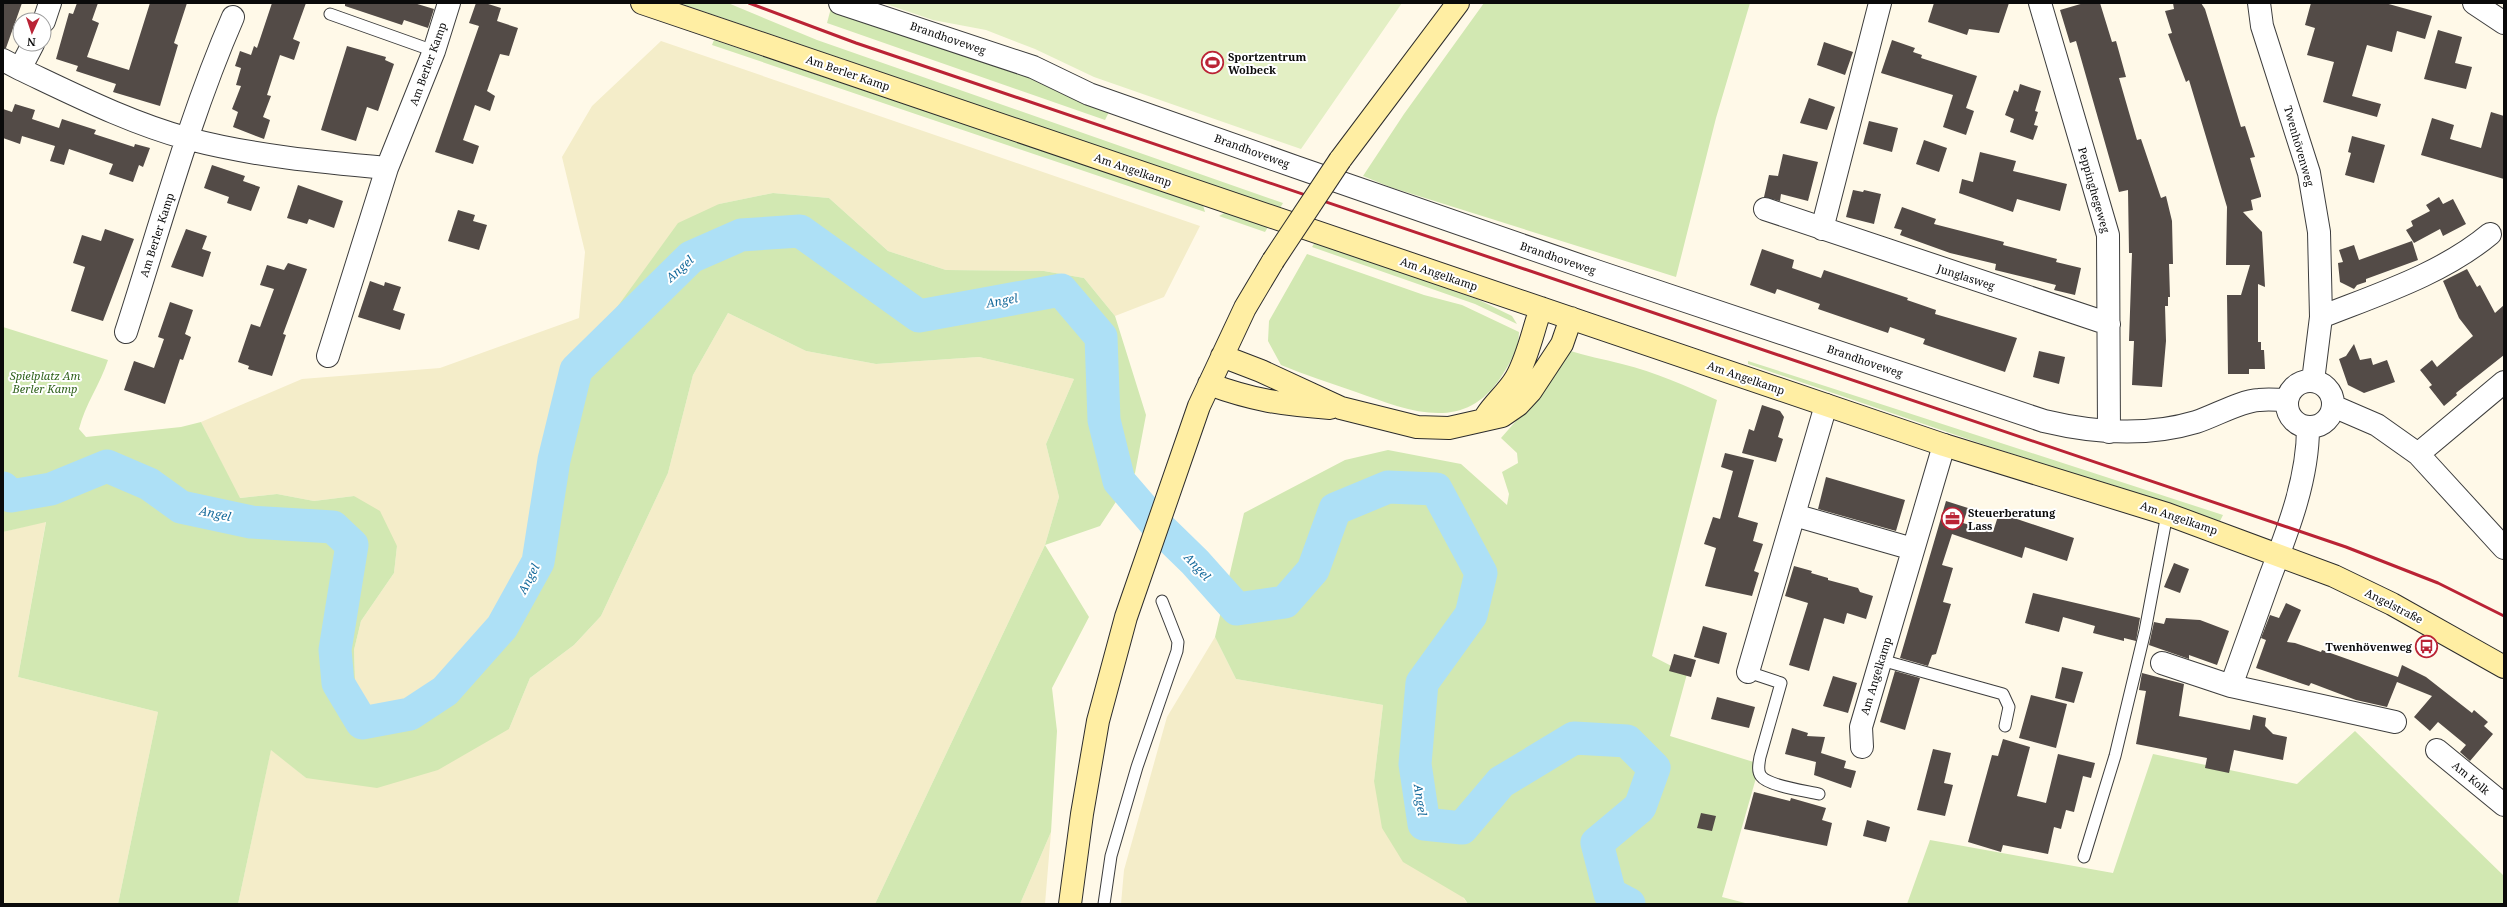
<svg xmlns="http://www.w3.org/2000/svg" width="2507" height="907" font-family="'Noto Serif',serif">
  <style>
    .farmland { fill: #f4edc9 }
    .green { fill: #d2e8b2 }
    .pitch { fill: #e3efc4 }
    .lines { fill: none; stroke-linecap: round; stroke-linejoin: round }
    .river { stroke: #ade0f6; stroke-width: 33 }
    .building { fill: #534b47 }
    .lane-casing { stroke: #3d3d3d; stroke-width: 13 }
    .street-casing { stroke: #3d3d3d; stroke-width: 24 }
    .secondary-casing { stroke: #2c2c2c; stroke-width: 24 }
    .lane { stroke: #fff; stroke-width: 11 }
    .street { stroke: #fff; stroke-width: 22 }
    .secondary { stroke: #ffeea3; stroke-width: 22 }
    .rail { stroke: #ba2335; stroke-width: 3 }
    .secondary-bridge-casing { stroke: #2c2c2c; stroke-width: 24; stroke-linecap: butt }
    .secondary-bridge { stroke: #ffeea3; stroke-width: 22 }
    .labels { text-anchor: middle; stroke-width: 4; stroke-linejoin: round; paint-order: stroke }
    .street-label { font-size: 11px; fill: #0a0a0a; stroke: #fff }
    .poi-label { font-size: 11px; font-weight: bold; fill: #0a0a0a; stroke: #fff; text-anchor: start }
    .park-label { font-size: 11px; font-style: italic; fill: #2f611c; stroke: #fff }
    .water-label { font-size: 12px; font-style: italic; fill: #156a9b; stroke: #fff }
  </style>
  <rect width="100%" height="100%" fill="#fff9e8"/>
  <path class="farmland" d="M661 41 1200 226 1164 297 1115 316 1084 278 1044 271 946 270 888 251 829 198 773 193 719 204 611 315 576 370 554 460 538 562 502 627 445 691 410 714 365 708 355 680 354 650 361 621 394 573 397 546 354 496 314 501 277 494 239 498 201 422 302 379 440 368 579 318 585 252 562 157 592 106Z
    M728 313 806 351 876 364 979 357 1074 379 1046 444 1059 497 1045 545 875 904H238L271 749 306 778 509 729 530 678 574 645 601 616 668 473 693 375Z
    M46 521 18 677 158 712 118 904H3V532Z
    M1215 637 1236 679 1383 705 1374 781 1468 904H1121L1124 870 1167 717Z
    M1051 832 1045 904H1020Z"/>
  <path class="green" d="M679 3H728L817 40 1283 203 1280 208Z
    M1484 3H1750L1716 118 1676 277 1390 187 1363 176 1404 114Z
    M831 8 1024 73 1109 112 1105 120 827 23Z
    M714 40 1203 205 1205 212 712 45Z
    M773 193 829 198 888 251 946 270 1044 271 1084 278 1115 316 1146 415 1135 473 1100 526 1045 545 1089 617 1052 688 1057 731 1051 832 1020 904H875L1045 545 1059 497 1046 444 1074 379 979 357 876 364 806 351 728 313 693 375 668 473 601 616 574 645 530 678 509 729 438 770 377 788 306 778 271 750 238 904H118L158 712 18 677 46 522 3 532V327L108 360C100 385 85 404 79 429L86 437 181 427 201 422 240 498 277 494 314 501 354 496 380 511 397 546 394 573 361 621 354 650 355 680 366 708 410 714 445 691 502 627 538 562 554 460 576 370 594 339 678 223 719 204Z
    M1226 212 1268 227 1265 232 1219 216Z
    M1315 242 1477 299 1512 316 1517 324 1475 304 1312 247Z
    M1307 254 1424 295 1462 305 1519 332C1519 349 1510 363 1501 377 1463 435 1408 410 1356 392 1331 383 1305 375 1281 365L1268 341 1269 321Z
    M1567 350C1586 356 1603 359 1622 364 1655 372 1686 386 1717 400L1652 656 1687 674 1670 736 1760 764 1722 897 1749 904H1468L1464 898 1403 862 1382 828 1374 781 1383 705 1236 679 1215 637 1244 513 1345 460 1388 450 1461 464 1507 505 1509 494 1502 472 1518 463 1517 453 1501 438 1545 388Z
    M1748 361 2223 515 2220 521 1988 446 1748 364Z
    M2355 731 2504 876V904H1907L1930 840 2113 873 2153 754 2297 784Z"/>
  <path class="pitch" d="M883 3H1402L1301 149 1094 77 1035 49 986 30 933 20Z"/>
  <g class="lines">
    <path class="river" d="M3 488 11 496 51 489 107 466 149 484 181 507 251 522 333 527 352 545 335 650 338 683 362 723 410 714 445 691 502 627 538 562 554 460 576 370 691 257 741 235 800 231 919 316 1061 290 1101 337 1104 420 1119 481 1156 524 1195 562 1237 609 1285 602 1313 570 1335 509 1388 487 1436 489 1481 573 1471 615 1422 683 1415 764 1424 824 1462 828 1501 782 1574 738 1627 741 1654 768 1640 807 1597 843 1610 894 1629 904"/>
  </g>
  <path class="building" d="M3 3H22L6 48H3Z
    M77 3H98L92 20 99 23 87 57 129 70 150 3H187L174 43 178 45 160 106 113 92 116 84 76 71 78 66 56 59 69 13 73 14Z
    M272 3H306L293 39 300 42 294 60 280 55 267 95 271 96 263 117 270 120 264 139 233 127 238 112 232 109 241 86 236 85 241 68 235 66 240 51 251 55 254 46 257 48Z
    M345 3H414L434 9 428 28 404 20 402 25 345 6Z
    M476 3H485L501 8 497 21 518 28 509 56 500 54 487 91 495 96 490 111 475 105 463 140 479 146 473 164 435 152 479 26 469 23Z
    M1934 3H2009L1999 33 1969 29 1967 35 1928 22Z
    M2084 3H2100L2112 42 2116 41 2126 77 2119 78 2137 140 2141 139 2161 198 2166 196 2172 221 2173 264H2169L2170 297H2168V306H2165L2166 341 2162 387 2132 385 2134 341H2129L2132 253H2129L2128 190 2119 192 2076 41 2070 43 2060 10Z
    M2173 3H2201L2205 9 2241 127 2245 126 2255 157 2250 158 2261 195V197L2251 200 2253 210 2243 212 2262 232 2265 287 2258 284V342H2261V350H2264L2265 369H2249V374H2228L2227 295H2241L2250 265H2226L2227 207 2189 80 2186 82 2168 34 2172 33 2165 11 2174 9Z
    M2311 3H2385L2432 16 2425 39 2397 31 2392 52 2367 45 2352 96 2381 104 2377 117 2323 102 2334 62 2307 55 2315 28 2305 25Z
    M2438 30 2462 37 2455 63 2472 67 2466 89 2424 79Z
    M1892 40 1915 48 1913 52 1922 55 1921 58 1977 76 1966 108 1974 111 1966 135 1943 127 1953 95 1881 73Z
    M1824 42 1853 52 1845 75 1817 65Z
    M347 46 386 57 385 60 394 64 378 111 367 107 356 141 321 130Z
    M2020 84 2041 91 2035 111 2038 112 2034 125 2038 126 2033 140 2010 132 2014 119 2005 115 2014 90 2018 92Z
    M1809 98 1835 107 1827 130 1800 123Z
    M15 104 35 110 32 119 59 128 62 119 96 130 94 134 134 147 135 144 150 148 143 167 139 165 133 182 109 174 113 164 69 149 64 165 50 161 55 146 22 136 20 144 3 138V109L12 112Z
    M2491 112 2504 116V179L2421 155 2432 118 2454 125 2450 139 2481 148Z
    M1869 121 1898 128 1892 152 1863 144Z
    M2352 136 2385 145 2374 183 2345 175 2351 153 2348 152Z
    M1924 140 1947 148 1939 172 1916 164Z
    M1980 152 2016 161 2013 171 2067 184 2060 211 2017 199 2013 212 1959 193 1962 179 1973 182Z
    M1783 154 1818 162 1808 201 1781 194 1780 201 1764 197 1769 175 1778 176Z
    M212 165 245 176 243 181 260 187 251 211 227 203 229 197 204 188Z
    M298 185 343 201 334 228 309 219 307 224 287 218Z
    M1853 190 1863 192 1864 190 1881 194 1874 224 1846 217Z
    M2439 197 2443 204 2453 199 2466 224 2443 236 2440 229 2414 243 2406 230 2413 226 2411 221 2430 211 2426 205Z
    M1902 207 1936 219 1934 224 2004 242 2003 245 2057 259 2056 262 2081 268 2075 295 2054 290 2056 285 1995 270 1996 264 1950 253 1900 235 1902 230 1894 228Z
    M458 210 475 215 473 221 487 225 479 250 448 241Z
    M105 229 134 239 103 321 71 311 85 267 73 263 82 235 101 241Z
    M186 229 207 236 202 249 211 252 203 277 171 267Z
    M2412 241 2418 260 2366 279V282L2357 285 2354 289 2340 282 2338 263 2343 262 2339 250 2354 245 2359 260Z
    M1762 249 1794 260 1792 268 1821 278 1824 270 1908 298 1907 300 1936 310 1935 314 2017 338 2005 372 1923 344 1925 339 1890 327 1888 333 1818 309 1820 304 1777 289 1775 294 1750 285Z
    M288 263 307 269 283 334 286 335 272 376 248 369 249 366 238 362 251 324 260 327 274 289 260 285 267 265 284 270Z
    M2467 269 2477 287 2480 285 2495 313 2504 305V355L2456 393 2457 395 2444 406 2429 387 2432 385 2420 370 2432 360 2437 367 2473 336 2459 318 2443 281Z
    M370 281 384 286 385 282 401 287 393 310 405 314 400 330 358 317Z
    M170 302 193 310 185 334 191 337 183 360 180 359 165 404 124 390 134 361 154 368 164 339 158 337Z
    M2354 344 2360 360 2371 358 2373 365 2387 360 2395 382 2364 393 2348 385 2339 359 2346 356Z
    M2039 351 2065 357 2059 384 2033 377Z
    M1762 405 1780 411 1784 417 1778 437 1783 439 1776 462 1742 453 1749 429 1754 431Z
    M1725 453 1754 460 1738 517 1758 523 1753 541 1763 544 1754 571 1759 573 1752 596 1705 586 1716 548 1704 544 1713 517 1720 519 1733 471 1721 467Z
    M1826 477 1905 500 1896 531 1818 509Z
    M1946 501 1968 508 1963 523 1993 532 1999 513 2074 538 2067 561 2025 547 2022 558 1952 534 1942 565 1953 568 1943 602 1951 604 1936 654 1932 655 1928 666 1900 658Z
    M2174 563 2189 569 2180 593 2164 587Z
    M1794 566 1812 571 1811 573 1828 578V580L1858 588 1860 592 1873 596 1866 619 1847 613 1844 624 1824 618 1809 671 1789 665 1808 603 1785 596Z
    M2033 593 2140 618 2136 641 2124 638V641L2093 633 2095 626 2063 617 2059 632 2025 623Z
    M2286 603 2301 610 2287 642 2295 643 2321 652 2322 650 2398 677 2402 665 2426 677 2472 713 2474 710 2488 722 2484 726 2493 734 2470 761 2460 752 2466 745 2438 722 2430 731 2414 717 2432 696 2397 682 2387 707 2356 700 2311 683 2309 686 2256 668 2266 640 2261 638 2270 615 2279 618Z
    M2166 618 2200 620 2229 631 2217 665 2189 655V659L2149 645 2154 622 2164 624Z
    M1703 626 1727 633 1719 664 1694 657Z
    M1674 654 1696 660 1691 677 1669 671Z
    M2062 667 2083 672 2074 703 2055 698Z
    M1895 671 1920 678 1905 730 1880 722Z
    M2142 673 2184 684 2179 716 2250 730 2253 715 2266 718 2265 726 2273 734 2287 737 2283 760 2234 750 2229 773 2205 768 2207 758 2136 744 2146 691 2139 690Z
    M1833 676 1857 683 1848 713 1823 706Z
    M2031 695 2067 704 2056 748 2019 738Z
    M1717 697 1755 707 1749 728 1711 719Z
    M1792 728 1808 733 1807 736 1825 737 1821 753 1846 761 1844 768 1856 771 1851 788 1814 775 1816 762 1785 754Z
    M2003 739 2030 747 2017 796 2046 803 2058 754 2095 763 2091 778 2083 776 2074 812 2066 810 2061 829 2054 827 2048 854 2003 845 2001 852 1968 842 1992 755 1998 756Z
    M1933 749 1951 753 1944 783 1953 785 1945 816 1917 810Z
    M1754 792 1790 801 1791 798 1826 808 1822 820 1832 823 1827 846 1744 829Z
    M1701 813 1716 816 1712 831 1697 828Z
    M1867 820 1890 827 1886 842 1863 836Z"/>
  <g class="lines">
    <defs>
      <path id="lane" d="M330 14 434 51
        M1881 660 2003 694 2009 707 2005 726
        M1748 672 1781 683 1760 757C1759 763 1757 771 1761 776 1768 786 1806 791 1819 794
        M2084 857 2115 756 2145 631 2167 514
        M1104 904 1111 856 1137 767 1177 651 1178 642 1162 601"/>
      <path id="street" d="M840 3 1033 67 1089 94 1296 167 1596 271 2044 421C2094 433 2146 437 2196 422 2215 416 2240 401 2259 400 2268 399 2278 400 2287 400
        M2040 3 2108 235 2109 432
        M2259 3 2262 26 2309 173 2319 232 2321 317 2313 381
        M2474 3 2504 23
        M44 21 50 3
        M3 60 20 69 33 44
        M20 69C75 95 130 123 189 139 254 156 320 162 387 168
        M1765 209 2109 324
        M1822 229 1880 3
        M2321 317C2379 294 2442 274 2490 234
        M126 332C160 227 189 118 233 17
        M328 356 387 168 434 51 449 3
        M2287 404a23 23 0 1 1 46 0a23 23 0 1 1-46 0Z
        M2333 406 2377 425 2418 454 2504 548
        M2308 428C2308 479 2288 530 2270 577 2257 613 2244 650 2231 686L2395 722
        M2418 454 2504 382
        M1794 515 1913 549
        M2162 663 2231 686
        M1748 672 1826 405
        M1862 747 1861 727 1944 445
        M2437 750 2504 805"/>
      <path id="secondary" d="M642 3 1944 445 2167 514 2334 576 2392 604 2504 667
        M1340 160 1458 3
        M1222 356 1261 371 1341 408 1417 427 1449 428 1502 416 1518 405 1531 391 1562 344 1571 318
        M1209 384C1252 400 1284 405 1330 408
        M1486 416C1495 402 1508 392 1516 378 1528 357 1533 330 1541 308
        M1070 904 1082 814 1098 721 1126 617 1199 406 1245 308 1273 261"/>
    </defs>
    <use href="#lane" class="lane-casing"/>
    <use href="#street" class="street-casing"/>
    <use href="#secondary" class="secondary-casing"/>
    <use href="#lane" class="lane"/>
    <use href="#street" class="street"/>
    <use href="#secondary" class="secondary"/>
    <path class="rail" d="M749 3 856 43 2346 547 2438 583 2504 616"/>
    <defs>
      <path id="secondary-bridge" d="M1273 261 1340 160"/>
    </defs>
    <use href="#secondary-bridge" class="secondary-bridge-casing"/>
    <use href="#secondary-bridge" class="secondary-bridge"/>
  </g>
  <defs>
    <symbol id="stadium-ring" viewBox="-11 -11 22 22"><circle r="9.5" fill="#fff" stroke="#ba2335" stroke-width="1.5"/><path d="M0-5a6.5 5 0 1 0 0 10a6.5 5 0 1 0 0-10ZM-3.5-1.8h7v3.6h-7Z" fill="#ba2335"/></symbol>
    <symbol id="office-ring" viewBox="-11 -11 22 22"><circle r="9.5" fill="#fff" stroke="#ba2335" stroke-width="1.5"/><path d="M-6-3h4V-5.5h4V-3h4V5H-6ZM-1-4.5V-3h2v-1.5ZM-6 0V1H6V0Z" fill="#ba2335"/></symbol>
    <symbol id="bus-ring" viewBox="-11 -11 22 22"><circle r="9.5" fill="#fff" stroke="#ba2335" stroke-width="1.5"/><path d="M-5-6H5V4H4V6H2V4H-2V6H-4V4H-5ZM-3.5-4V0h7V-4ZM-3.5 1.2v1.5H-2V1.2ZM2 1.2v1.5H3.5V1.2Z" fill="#ba2335"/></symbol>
  </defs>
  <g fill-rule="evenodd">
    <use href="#stadium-ring" x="1200" y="50" width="25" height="25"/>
    <use href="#office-ring" x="1940" y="506" width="25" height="25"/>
    <use href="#bus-ring" x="2414" y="634" width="25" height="25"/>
  </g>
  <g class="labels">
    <g class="street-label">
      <text transform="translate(948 38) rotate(19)" y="4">Brandhoveweg</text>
      <text transform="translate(428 64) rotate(-70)" y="4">Am Berler Kamp</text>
      <text transform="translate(848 73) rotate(19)" y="4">Am Berler Kamp</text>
      <text transform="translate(2299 146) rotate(74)" y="4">Twenhövenweg</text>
      <text transform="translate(1252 151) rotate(20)" y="4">Brandhoveweg</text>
      <text transform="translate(1133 170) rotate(19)" y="4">Am Angelkamp</text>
      <text transform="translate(2094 190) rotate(74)" y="4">Peppinghegeweg</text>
      <text transform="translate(157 235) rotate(-72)" y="4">Am Berler Kamp</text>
      <text transform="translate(1558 258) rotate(19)" y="4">Brandhoveweg</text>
      <text transform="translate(1439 274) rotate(19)" y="4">Am Angelkamp</text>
      <text transform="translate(1966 277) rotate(18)" y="4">Junglasweg</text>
      <text transform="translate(1865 361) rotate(19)" y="4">Brandhoveweg</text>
      <text transform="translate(1746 378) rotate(19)" y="4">Am Angelkamp</text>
      <text transform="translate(2179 518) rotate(19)" y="4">Am Angelkamp</text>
      <text transform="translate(2394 606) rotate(27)" y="4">Angelstraße</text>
      <text transform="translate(1876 676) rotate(-73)" y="4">Am Angelkamp</text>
      <text transform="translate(2471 778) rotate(40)" y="4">Am Kolk</text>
    </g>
    <g class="poi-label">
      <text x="1228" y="61">Sportzentrum<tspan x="1228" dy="13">Wolbeck</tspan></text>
      <text x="1968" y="517">Steuerberatung<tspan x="1968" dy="13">Lass</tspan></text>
      <text x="2412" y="651" text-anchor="end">Twenhövenweg</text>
    </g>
    <g class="park-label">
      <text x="45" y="380">Spielplatz Am<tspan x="45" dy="13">Berler Kamp</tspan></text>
    </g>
    <g class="water-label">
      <text transform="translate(680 269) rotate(-42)" y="4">Angel</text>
      <text transform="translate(1002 301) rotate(-10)" y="4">Angel</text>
      <text transform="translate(215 514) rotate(12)" y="4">Angel</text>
      <text transform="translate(1197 567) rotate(47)" y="4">Angel</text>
      <text transform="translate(529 579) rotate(-63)" y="4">Angel</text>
      <text transform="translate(1420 800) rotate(82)" y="4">Angel</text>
    </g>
  </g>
  <rect width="2507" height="907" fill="none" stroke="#0a0a0a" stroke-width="8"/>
  <g transform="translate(32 32) rotate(183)"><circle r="19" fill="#ffffff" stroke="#9d9d9d"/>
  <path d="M0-3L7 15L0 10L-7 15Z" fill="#ba2335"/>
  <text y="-6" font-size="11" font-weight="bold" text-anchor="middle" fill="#0a0a0a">N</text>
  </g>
</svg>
